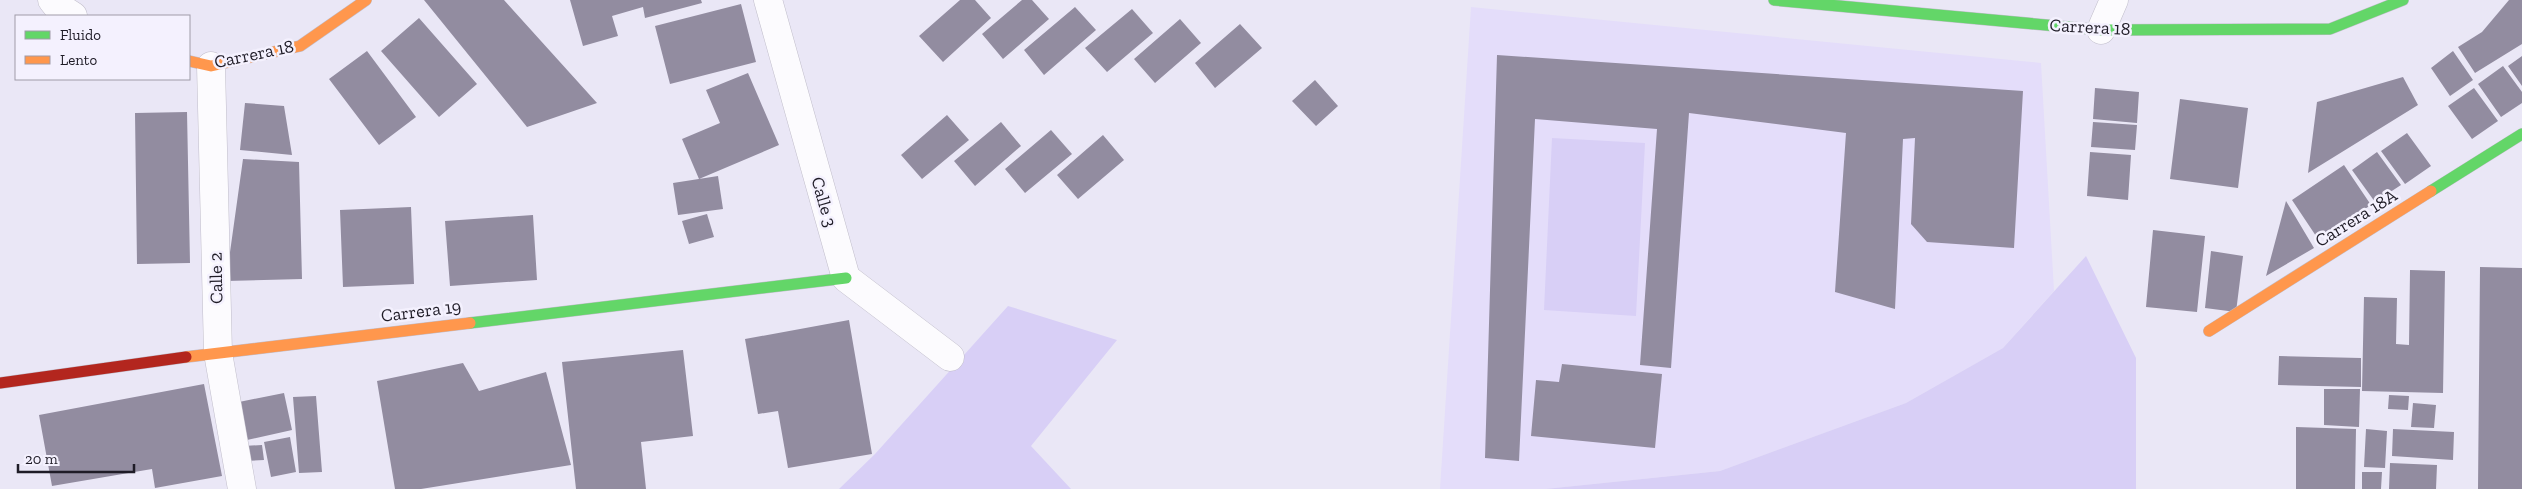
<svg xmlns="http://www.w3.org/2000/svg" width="2522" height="489" font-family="'Zilla Slab',serif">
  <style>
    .built { fill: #e4ddfa }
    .green { fill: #d8cff6 }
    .building { fill: #928ca0 }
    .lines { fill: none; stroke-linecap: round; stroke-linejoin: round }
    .street-casing { stroke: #c0bdca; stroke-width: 29 }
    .fast-casing { stroke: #c0bdca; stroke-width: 12 }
    .slow-casing { stroke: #c0bdca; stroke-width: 12 }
    .jam-casing { stroke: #c0bdca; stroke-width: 12 }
    .street { stroke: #fcfbfe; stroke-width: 28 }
    .fast { stroke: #63d668; stroke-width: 11 }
    .slow { stroke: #ff974d; stroke-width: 11 }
    .jam { stroke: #b3261e; stroke-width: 11 }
    .labels { text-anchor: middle; stroke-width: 5; stroke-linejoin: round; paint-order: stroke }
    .street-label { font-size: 18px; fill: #1f1c27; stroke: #f4f1fe }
  </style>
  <rect width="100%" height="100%" fill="#eae7f6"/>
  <path class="built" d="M1471 7 2041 63 2054 291 2003 348 1906 403 1720 471 1545 489H1440Z"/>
  <path class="green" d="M1552 138 1645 143 1636 316 1544 310Z
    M2086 256 2136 358V489H1545L1720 471 1906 403 2003 348Z
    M1008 306 1117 340 1031 446 1071 489H839L875 454Z"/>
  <path class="building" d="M424 0H504L597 103 527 127Z
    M570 0H701L702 3 645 18 643 7 612 16 618 36 583 46Z
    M960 0H975L991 18 943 62 919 36Z
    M1022 0H1032L1049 19 1003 59 982 34Z
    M2509 0H2522V44L2475 73 2458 47 2482 32Z
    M741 4 756 62 670 84 655 26Z
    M1075 7 1096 30 1044 75 1024 50Z
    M1132 9 1153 33 1107 72 1085 48Z
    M419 18 477 84 439 117 381 51Z
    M1180 19 1201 43 1155 83 1134 59Z
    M1240 24 1262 48 1215 88 1195 63Z
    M367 51 416 117 379 145 329 79Z
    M2453 51 2473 80 2450 96 2431 68Z
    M1497 55 2023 91 2014 248 1927 242 1911 224 1915 138 1903 139 1895 309 1835 292 1846 133 1689 113 1671 368 1640 365 1657 129 1535 119 1519 461 1485 458Z
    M2522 56V86L2508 66Z
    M2503 66 2522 92V103L2501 117 2478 84Z
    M748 73 779 145 699 179 682 139 720 123 706 90Z
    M2403 77 2418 105 2308 173 2317 102Z
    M1315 80 1338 106 1316 126 1292 101Z
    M2095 88 2139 92 2137 123 2093 119Z
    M2474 88 2498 121 2472 139 2448 106Z
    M2180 99 2248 108 2238 188 2170 179Z
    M245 103 284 106 292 155 240 150Z
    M187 112 190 263 137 264 135 113Z
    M947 115 969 140 922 179 901 155Z
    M1001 122 1021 146 975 186 954 161Z
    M2093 122 2137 125 2135 150 2091 147Z
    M1051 130 1072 154 1025 193 1005 169Z
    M2407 133 2431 166 2405 184 2381 151Z
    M1103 135 1124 160 1078 199 1057 175Z
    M2090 152 2131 155 2128 200 2087 196Z
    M2377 152 2401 185 2375 202 2352 170Z
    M243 159 299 162 302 279 226 281Z
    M2344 165 2371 205 2318 239 2292 200Z
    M718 176 723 209 678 215 673 183Z
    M2286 201 2314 248 2266 276Z
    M411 207 414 284 343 287 340 210Z
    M707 214 714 237 689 244 682 221Z
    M533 215 537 280 450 286 445 221Z
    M2153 230 2205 236 2197 312 2146 307Z
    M2211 251 2243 256 2236 312 2205 308Z
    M2480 267 2522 268V489H2478Z
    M2410 270 2445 271 2443 393 2362 391 2364 297 2397 298 2396 344 2409 345Z
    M849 320 872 454 788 468 778 411 758 414 745 339Z
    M683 350 693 436 641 442 646 489H576L562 362Z
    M2279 356 2361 358V387L2278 385Z
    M463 363 479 391 546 372 571 465 421 489H395L377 381Z
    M1562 364 1662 374 1655 448 1531 436 1536 380 1559 382Z
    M204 384 222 476 155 488 152 469 52 486 39 415Z
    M2324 389H2360L2359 427 2324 425Z
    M284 393 292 430 247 440 239 402Z
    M2389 395 2409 396 2408 410 2388 409Z
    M316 396 322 472 299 473 293 397Z
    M2413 403 2436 405 2434 428 2411 427Z
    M2296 427 2356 429 2355 489H2296Z
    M2366 429 2387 431 2385 468 2364 467Z
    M2393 429 2454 432 2453 460 2392 456Z
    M290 437 296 472 271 477 264 442Z
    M262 445 264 460 244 461 243 446Z
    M2390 463 2437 465 2436 489H2389Z
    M2362 472H2382L2381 489H2362Z"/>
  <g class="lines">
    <defs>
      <path id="street" d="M52 0 56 5 73 16
        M768 0 846 278 950 357
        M2101 30 2114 0
        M211 66 218 353 242 489"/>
      <path id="fast" d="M1774 0 2101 30 2330 29 2403 0
        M2431 191 2522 134
        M470 323 846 278"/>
      <path id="slow" d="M189 61 211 66 300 46 366 0
        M2209 331 2431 191
        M186 357 470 323"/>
      <path id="jam" d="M0 383 186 357"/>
    </defs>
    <use href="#street" class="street-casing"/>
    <use href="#fast" class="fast-casing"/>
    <use href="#slow" class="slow-casing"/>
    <use href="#jam" class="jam-casing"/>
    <use href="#street" class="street"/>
    <use href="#fast" class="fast"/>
    <use href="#slow" class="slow"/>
    <use href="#jam" class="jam"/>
  </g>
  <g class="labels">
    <g class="street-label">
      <text transform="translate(2090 27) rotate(3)" y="6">Carrera 18</text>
      <text transform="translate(254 54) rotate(-12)" y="6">Carrera 18</text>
      <text transform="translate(824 202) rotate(74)" y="6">Calle 3</text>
      <text transform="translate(2356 218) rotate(-32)" y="6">Carrera 18A</text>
      <text transform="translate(216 278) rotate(-91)" y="6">Calle 2</text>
      <text transform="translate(421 311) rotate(-7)" y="6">Carrera 19</text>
    </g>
  </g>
  <rect x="15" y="15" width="175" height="65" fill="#f4f1fe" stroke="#9f9ca8"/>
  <rect x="25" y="31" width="25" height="8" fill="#63d668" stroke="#9f9ca8"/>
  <text x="60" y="40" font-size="15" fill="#1f1c27">Fluido</text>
  <rect x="25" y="56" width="25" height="8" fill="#ff974d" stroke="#9f9ca8"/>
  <text x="60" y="65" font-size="15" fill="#1f1c27">Lento</text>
  <path d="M18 464v8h116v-8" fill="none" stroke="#1f1c27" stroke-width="2.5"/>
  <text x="25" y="464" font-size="15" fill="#1f1c27" stroke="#f4f1fe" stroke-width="4" paint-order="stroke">20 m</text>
</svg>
